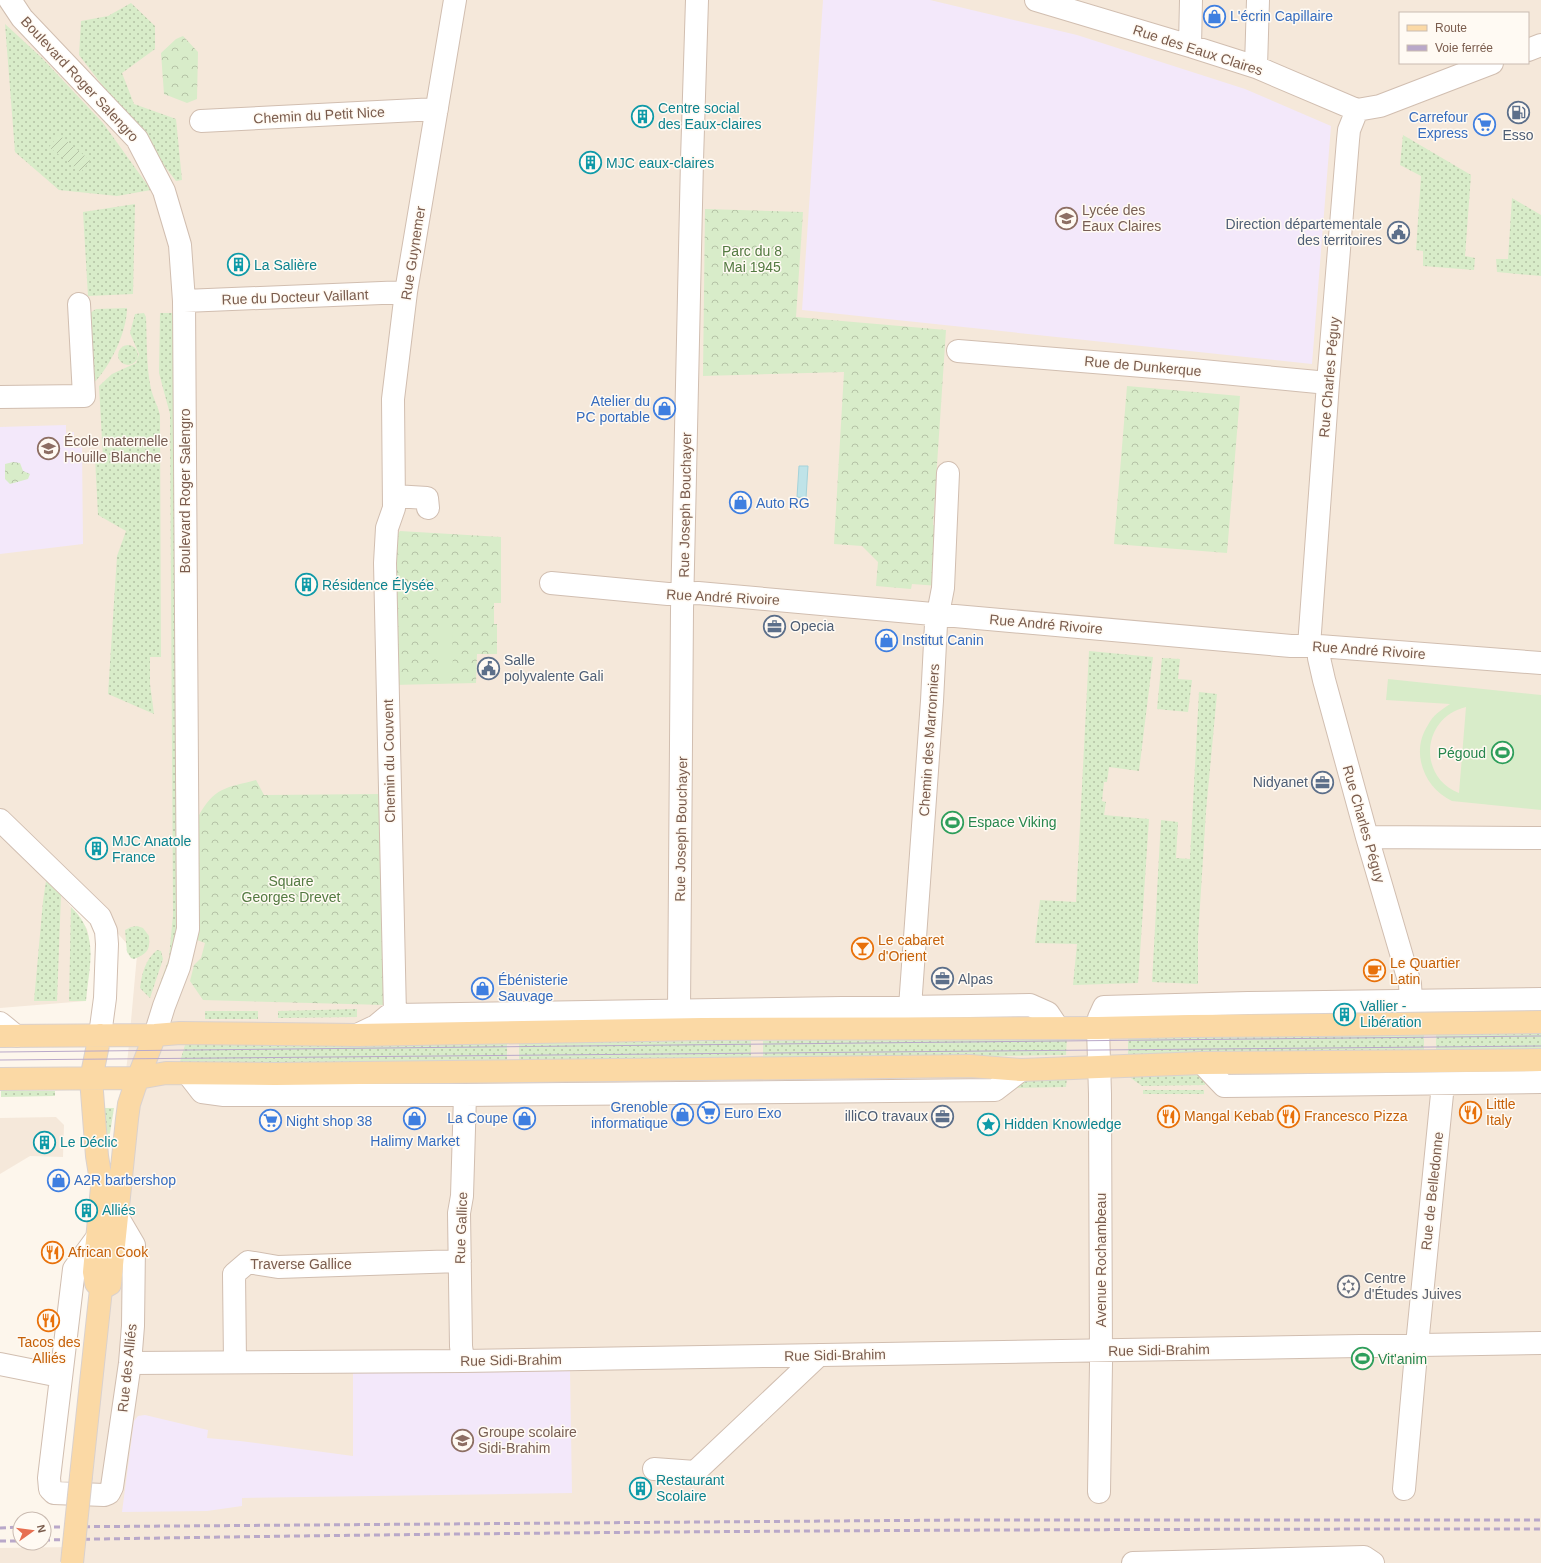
<svg xmlns="http://www.w3.org/2000/svg" width="1541" height="1563" font-family="Arial,sans-serif">
  <style>
    .residential { fill: #f5e8da; fill-rule: evenodd }
    .education { fill: #f3e8fa }
    .grass { fill: url(#grass-dots) }
    .forest { fill: url(#forest-crowns) }
    .garden { fill: url(#garden-furrows) }
    .pitch { fill: #d8ecc9; fill-rule: evenodd }
    .water { fill: #bfe3e8; stroke: #a5d3da }
    .lines { fill: none; stroke-linecap: round; stroke-linejoin: round }
    .minor-casing { stroke: #d1beb0; stroke-width: 24 }
    .major-casing { stroke: #dad1cd; stroke-width: 24 }
    .minor { stroke: #fff; stroke-width: 22 }
    .major { stroke: #fbd9a5; stroke-width: 22 }
    .tram { stroke: #b9a8c9; stroke-width: 1 }
    .rail { stroke: #b9a8c9; stroke-width: 3; stroke-dasharray: 6 4; stroke-linecap: butt }
    .major-bridge-casing { stroke: #dad1cd; stroke-width: 24; stroke-linecap: butt }
    .major-bridge { stroke: #fbd9a5; stroke-width: 22 }
    .labels { text-anchor: middle; stroke-width: 3; stroke-linejoin: round; paint-order: stroke }
    .shop-label { font-size: 14px; fill: #366cbe; stroke: #fffaf3; text-anchor: start }
    .street-label { font-size: 14px; fill: #7a5c4d; stroke: #fffaf3 }
    .culture-label { font-size: 14px; fill: #0d838f; stroke: #fffaf3; text-anchor: start }
    .service-label { font-size: 14px; fill: #4e5e75; stroke: #fffaf3; text-anchor: end }
    .education-label { font-size: 14px; fill: #785e54; stroke: #fffaf3; text-anchor: start }
    .park-label { font-size: 14px; fill: #537a41; stroke: #fffaf3 }
    .leisure-label { font-size: 14px; fill: #27864d; stroke: #fffaf3; text-anchor: start }
    .food-label { font-size: 14px; fill: #c56008; stroke: #fffaf3; text-anchor: start }
    .worship-label { font-size: 14px; fill: #5b616d; stroke: #fffaf3; text-anchor: start }
  </style>
  <defs>
    <pattern id="grass-dots" width="8" height="8" patternUnits="userSpaceOnUse"><rect width="8" height="8" fill="#d8ecc9"/><path d="M2 2h.1M6 6h.1" fill="none" stroke="#b4c2a5" stroke-width="1.8" stroke-linecap="round"/></pattern>
    <pattern id="forest-crowns" width="20" height="18" patternUnits="userSpaceOnUse"><rect width="20" height="18" fill="#d8ecc9"/><path d="M2 6a3 3 0 1 1 6 0M12 15a3 3 0 1 1 6 0" fill="none" stroke="#b4c2a5"/></pattern>
    <pattern id="garden-furrows" width="10" height="10" patternUnits="userSpaceOnUse"><rect width="10" height="10" fill="#d8ecc9"/><path d="M-1 1l2-2M0 10L10 0M9 11l2-2" fill="none" stroke="#b4c2a5"/></pattern>
  </defs>
  <rect width="100%" height="100%" fill="#fdf6ec"/>
  <path class="residential" d="M0 0H1541V1563H0V1548L71 1547 77 1475 128 1054 137 955 102 916 0 825ZM1400 13H1528V63H1400Z
    M0 837 61 895 76 913 87 929 90 946 86 1001 0 1008Z
    M56 1117 64 1125 63 1157 30 1156 0 1174V1118Z"/>
  <path class="education" d="M823 0H930L1077 35 1245 89 1331 126 1312 364 802 310Z
    M66 425V433L74 432V448L82 447 83 544 0 554V427Z
    M570 1369 572 1493 242 1498V1506L207 1511 122 1512 134 1421 138 1416 145 1415 208 1430 207 1438 240 1441 353 1456V1372Z"/>
  <path class="grass" d="M131 3 155 26V49L122 73 134 104 176 119 182 180 176 181 79 55 81 21 108 16Z
    M5 24 42 58 103 123 151 190 117 196 59 190 15 152Z
    M1403 135 1471 175 1465 256 1475 258 1474 270 1423 266V251L1416 250 1421 176 1400 165Z
    M1512 198 1541 215V276L1497 272 1496 259H1508Z
    M135 204 133 294 88 296 83 212Z
    M127 308C127 332 110 367 93 384L90 313 96 309Z
    M144 313 146 317C147 340 146 367 151 389 153 398 158 406 160 415L161 657H150V684L154 714 108 694 117 556 126 531 98 515 95 458H103L99 386 112 374 136 363 139 354 130 333 135 314Z
    M160 313H174L177 927 175 946 157 1001 154 1000 169 958 173 915 170 414 159 373Z
    M118 355a10 10 0 1 1 20 0a10 10 0 1 1-20 0Z
    M1089 651 1153 657 1139 771 1109 767 1107 782H1104L1102 801 1106 802 1104 815 1149 819 1138 983 1073 985 1077 944 1035 943 1040 900 1076 902Z
    M1162 658 1180 659 1178 679 1192 680 1188 712 1157 709Z
    M1199 692 1217 694 1206 811 1198 937V984L1152 982 1161 820 1178 822 1176 858 1190 859Z
    M46 881 61 895 57 1001H34L43 901Z
    M71 907C100 934 89 966 86 1001H69Z
    M137 926 143 928 149 936C150 950 148 953 134 959L131 958 127 952 125 930 131 927Z
    M157 950 161 951 163 959 150 998 140 988C142 973 145 960 157 950Z
    M357 1009V1017L278 1018V1011Z
    M205 1011H258V1019H205Z
    M1541 1031V1050L1436 1051V1032Z
    M1424 1033V1051L1128 1054V1036Z
    M1067 1036 1066 1055 763 1059V1041Z
    M751 1041V1059L519 1061V1042Z
    M507 1043V1061L179 1065 185 1045Z
    M1147 1069 1205 1075V1085L1142 1086 1128 1076Z
    M1067 1078 1066 1087 1009 1088 1016 1079Z
    M1143 1090H1204V1094H1143Z
    M1 1091H55V1096L1 1097Z
    M101 1108H114L110 1133 107 1135 103 1133Z"/>
  <path class="forest" d="M183 36 198 52 197 99 187 103 164 94 161 53 176 39Z
    M705 209 803 212 796 317 946 330 933 525 943 526 939 586 912 584 911 589 876 586 878 562 862 546 834 544 844 372 703 376Z
    M1127 386 1240 396 1227 553 1114 544Z
    M13 462 20 463 23 471 30 474 28 479 10 484 5 479V464Z
    M400 531 501 537V603H494V624H497V654H477L476 683 393 685 396 536Z
    M256 780 264 795 382 794 385 1005 203 1000 190 981 194 965 201 958 205 943 197 940 198 817C214 787 226 788 256 780Z"/>
  <path class="garden" d="M59 135 90 160 81 172 49 147Z"/>
  <path class="pitch" d="M438 624H452L453 673H438Z
    M1388 679 1541 695V810L1452 801C1424 788 1410 752 1428 725 1433 715 1441 710 1450 704L1386 700ZM1466 707 1459 793C1417 777 1422 717 1466 707Z"/>
  <path class="water" d="M799 466H808L806 498 797 497Z"/>
  <g class="lines">
    <defs>
      <path id="minor" d="M10 0 22 18 137 139 164 191 180 245 184 301 188 929 179 967 164 1006 155 1035
        M1036 0 1190 46 1256 67 1357 110 1380 106 1492 63
        M1190 46 1191 0
        M1528 50 1541 45
        M1256 67 1258 0
        M201 121 437 109
        M184 301 406 292
        M958 351 1192 370 1328 383
        M0 397 84 396 79 304
        M394 496 427 498 428 508
        M551 583 668 594 698 593 1291 646H1319L1541 663
        M1309 646 1328 383 1348 140 1349 130 1357 110
        M1319 646V658L1324 680 1367 837 1410 984 1411 1001
        M0 820 100 917 106 931 107 944 105 998 100 1035
        M1367 837 1541 838
        M910 1007 932 701 936 624 943 588 948 473
        M679 1011 682 610 692 160 697 0
        M395 1015 385 563 387 528 394 508 393 399 406 292 455 0
        M0 1023 16 1036
        M357 1035 376 1026 388 1016 395 1015 1030 1005 1048 1013 1058 1028
        M1202 1063 1224 1086 1541 1082
        M188 1074 202 1092 224 1095H465L995 1090 1021 1070
        M99 1235 74 1269 49 1478 50 1489 54 1493 104 1495 109 1493 112 1487 130 1363 133 1326 134 1245 117 1216
        M463 1361 461 1346 459 1213 462 1196 465 1095
        M235 1362 234 1274 248 1262 278 1267 460 1261
        M130 1363 463 1361 1541 1343
        M0 1364 60 1376
        M654 1469 695 1472 819 1355
        M1404 1489 1415 1365 1443 1084
        M1099 1492 1101 1363 1100 1094 1098 1028 1099 1018 1104 1007 1248 1003 1541 999
        M1133 1563 1364 1557 1373 1563"/>
      <path id="major" d="M0 1036 155 1035 180 1033 357 1035 702 1029 1098 1028 1189 1026 1322 1025 1541 1022
        M0 1079 138 1078 166 1073 275 1074 970 1066 1021 1070 1202 1063 1541 1060
        M101 1289 110 1284 127 1119 129 1104 135 1086 155 1035
        M81 1476 101 1289 96 1283 94 1272 102 1187 97 1156 91 1079 100 1035"/>
    </defs>
    <use href="#minor" class="minor-casing"/>
    <use href="#major" class="major-casing"/>
    <use href="#minor" class="minor"/>
    <use href="#major" class="major"/>
    <path class="tram" d="M0 1052 1541 1036
      M0 1060 1541 1046"/>
    <path class="rail" d="M44 1527 964 1520H1541
      M0 1528 20 1527
      M44 1540C543 1531 1042 1529 1541 1529
      M0 1541H20"/>
    <defs>
      <path id="major-bridge" d="M72 1563 81 1476"/>
    </defs>
    <use href="#major-bridge" class="major-bridge-casing"/>
    <use href="#major-bridge" class="major-bridge"/>
  </g>
  <defs>
    <symbol id="shop-ring" viewBox="-11 -11 22 22"><circle r="9.5" fill="#fffaf3" stroke="#3f7fe0" stroke-width="1.5"/><path d="M-5-2.5h2.3a2.7 3.5 0 0 1 5.4 0H5L5.5 6h-11ZM-1.5-2.5h3a1.5 2.3 0 0 0-3 0Z" fill="#3f7fe0"/></symbol>
    <symbol id="fuel-ring" viewBox="-11 -11 22 22"><circle r="9.5" fill="#fffaf3" stroke="#5c6f8a" stroke-width="1.5"/><path d="M-5.5-6h7V0h2V4h1.3V-2.5L3-4.5l.8-.8L6-3V5H2.5V1h-1V6h-7ZM-4.2-4.7v3.2H.2V-4.7Z" fill="#5c6f8a"/></symbol>
    <symbol id="building-ring" viewBox="-11 -11 22 22"><circle r="9.5" fill="#fffaf3" stroke="#0f9aa8" stroke-width="1.5"/><path d="M-4-6H4V6H1V3H-1V6H-4ZM-2.5-4.3h1.7v1.8h-1.7ZM.8-4.3h1.7v1.8H.8ZM-2.5-1h1.7V.8h-1.7ZM.8-1h1.7V.8H.8Z" fill="#0f9aa8"/></symbol>
    <symbol id="supermarket-ring" viewBox="-11 -11 22 22"><circle r="9.5" fill="#fffaf3" stroke="#3f7fe0" stroke-width="1.5"/><path d="M-6-5.5h2.5l.6 2H6L4.5 2H-2.5L-4.4-4H-6ZM-1.5 3.2a1.3 1.3 0 1 0 .1 0ZM3 3.2a1.3 1.3 0 1 0 .1 0Z" fill="#3f7fe0"/></symbol>
    <symbol id="school-ring" viewBox="-11 -11 22 22"><circle r="9.5" fill="#fffaf3" stroke="#8d6e63" stroke-width="1.5"/><path d="M0-5L7-2L0 1L-7-2ZM-4 1L0 2.5L4 1V4Q0 6-4 4Z" fill="#8d6e63"/></symbol>
    <symbol id="civic-ring" viewBox="-11 -11 22 22"><circle r="9.5" fill="#fffaf3" stroke="#5c6f8a" stroke-width="1.5"/><path d="M-.6-6.5H3V-4.5H.6V-3L4-1V1h2V6H-6V1h2V-1L-.6-3ZM-1.2 2.5V6h2.4V2.5Z" fill="#5c6f8a"/></symbol>
    <symbol id="office-ring" viewBox="-11 -11 22 22"><circle r="9.5" fill="#fffaf3" stroke="#5c6f8a" stroke-width="1.5"/><path d="M-6-3h4V-5.5h4V-3h4V5H-6ZM-1-4.5V-3h2v-1.5ZM-6 0V1H6V0Z" fill="#5c6f8a"/></symbol>
    <symbol id="stadium-ring" viewBox="-11 -11 22 22"><circle r="9.5" fill="#fffaf3" stroke="#2e9e5b" stroke-width="1.5"/><path d="M0-5a6.5 5 0 1 0 0 10a6.5 5 0 1 0 0-10ZM-3.5-1.8h7v3.6h-7Z" fill="#2e9e5b"/></symbol>
    <symbol id="bar-ring" viewBox="-11 -11 22 22"><circle r="9.5" fill="#fffaf3" stroke="#e8710a" stroke-width="1.5"/><path d="M-6-5H6L.8 .8V4.5H3.5V6h-7V4.5H-.8V.8Z" fill="#e8710a"/></symbol>
    <symbol id="cafe-ring" viewBox="-11 -11 22 22"><circle r="9.5" fill="#fffaf3" stroke="#e8710a" stroke-width="1.5"/><path d="M-5.5-4.5H6V0H3Q3 3.5 0 3.5H-2.5Q-5.5 3.5-5.5 0ZM3-3.2v2h1.7v-2ZM-6 4.5H4V6H-6Z" fill="#e8710a"/></symbol>
    <symbol id="restaurant-ring" viewBox="-11 -11 22 22"><circle r="9.5" fill="#fffaf3" stroke="#e8710a" stroke-width="1.5"/><path d="M-5-6h1v4h1v-4h1v4h1v-4h1v5L-1.5 .5V6h-2V.5L-5-1ZM5-6V6H3V1.5H1.5Q1.5-4 5-6Z" fill="#e8710a"/></symbol>
    <symbol id="sight-ring" viewBox="-11 -11 22 22"><circle r="9.5" fill="#fffaf3" stroke="#0f9aa8" stroke-width="1.5"/><path d="M0-6L1.8-2.2L6-1.7L2.9 1.2L3.7 5.4L0 3.3L-3.7 5.4L-2.9 1.2L-6-1.7L-1.8-2.2Z" fill="#0f9aa8"/></symbol>
    <symbol id="synagogue-ring" viewBox="-11 -11 22 22"><circle r="9.5" fill="#fffaf3" stroke="#6b7280" stroke-width="1.5"/><path d="M0-6.5L5.6 3.2H-5.6ZM0 6.5L5.6-3.2H-5.6Z" fill="#6b7280"/></symbol>
  </defs>
  <g fill-rule="evenodd">
    <use href="#shop-ring" x="1202" y="4" width="25" height="25"/>
    <use href="#fuel-ring" x="1506" y="100" width="25" height="25"/>
    <use href="#building-ring" x="630" y="104" width="25" height="25"/>
    <use href="#supermarket-ring" x="1472" y="112" width="25" height="25"/>
    <use href="#building-ring" x="578" y="150" width="25" height="25"/>
    <use href="#school-ring" x="1054" y="206" width="25" height="25"/>
    <use href="#civic-ring" x="1386" y="220" width="25" height="25"/>
    <use href="#building-ring" x="226" y="252" width="25" height="25"/>
    <use href="#shop-ring" x="652" y="396" width="25" height="25"/>
    <use href="#school-ring" x="36" y="436" width="25" height="25"/>
    <use href="#shop-ring" x="728" y="490" width="25" height="25"/>
    <use href="#building-ring" x="294" y="572" width="25" height="25"/>
    <use href="#office-ring" x="762" y="614" width="25" height="25"/>
    <use href="#shop-ring" x="874" y="628" width="25" height="25"/>
    <use href="#civic-ring" x="476" y="656" width="25" height="25"/>
    <use href="#stadium-ring" x="1490" y="740" width="25" height="25"/>
    <use href="#office-ring" x="1310" y="770" width="25" height="25"/>
    <use href="#stadium-ring" x="940" y="810" width="25" height="25"/>
    <use href="#building-ring" x="84" y="836" width="25" height="25"/>
    <use href="#bar-ring" x="850" y="936" width="25" height="25"/>
    <use href="#cafe-ring" x="1362" y="958" width="25" height="25"/>
    <use href="#office-ring" x="930" y="966" width="25" height="25"/>
    <use href="#shop-ring" x="470" y="976" width="25" height="25"/>
    <use href="#building-ring" x="1332" y="1002" width="25" height="25"/>
    <use href="#restaurant-ring" x="1458" y="1100" width="25" height="25"/>
    <use href="#supermarket-ring" x="696" y="1100" width="25" height="25"/>
    <use href="#shop-ring" x="670" y="1102" width="25" height="25"/>
    <use href="#office-ring" x="930" y="1104" width="25" height="25"/>
    <use href="#restaurant-ring" x="1156" y="1104" width="25" height="25"/>
    <use href="#restaurant-ring" x="1276" y="1104" width="25" height="25"/>
    <use href="#shop-ring" x="512" y="1106" width="25" height="25"/>
    <use href="#shop-ring" x="402" y="1106" width="25" height="25"/>
    <use href="#supermarket-ring" x="258" y="1108" width="25" height="25"/>
    <use href="#sight-ring" x="976" y="1112" width="25" height="25"/>
    <use href="#building-ring" x="32" y="1130" width="25" height="25"/>
    <use href="#shop-ring" x="46" y="1168" width="25" height="25"/>
    <use href="#building-ring" x="74" y="1198" width="25" height="25"/>
    <use href="#restaurant-ring" x="40" y="1240" width="25" height="25"/>
    <use href="#synagogue-ring" x="1336" y="1274" width="25" height="25"/>
    <use href="#restaurant-ring" x="36" y="1308" width="25" height="25"/>
    <use href="#stadium-ring" x="1350" y="1346" width="25" height="25"/>
    <use href="#school-ring" x="450" y="1428" width="25" height="25"/>
    <use href="#building-ring" x="628" y="1476" width="25" height="25"/>
  </g>
  <g class="labels">
    <g class="shop-label">
      <text x="1230" y="21">L'écrin Capillaire</text>
      <text x="1468" y="122" text-anchor="end">Carrefour<tspan x="1468" dy="16">Express</tspan></text>
      <text x="650" y="406" text-anchor="end">Atelier du<tspan x="650" dy="16">PC portable</tspan></text>
      <text x="756" y="508">Auto RG</text>
      <text x="902" y="645">Institut Canin</text>
      <text x="498" y="985">Ébénisterie<tspan x="498" dy="16">Sauvage</tspan></text>
      <text x="668" y="1112" text-anchor="end">Grenoble<tspan x="668" dy="16">informatique</tspan></text>
      <text x="724" y="1118">Euro Exo</text>
      <text x="508" y="1123" text-anchor="end">La Coupe</text>
      <text x="286" y="1126">Night shop 38</text>
      <text x="415" y="1146" text-anchor="middle">Halimy Market</text>
      <text x="74" y="1185">A2R barbershop</text>
    </g>
    <g class="street-label">
      <text transform="translate(1198 50) rotate(18)" y="5">Rue des Eaux Claires</text>
      <text transform="translate(80 79) rotate(47)" y="5">Boulevard Roger Salengro</text>
      <text transform="translate(319 115) rotate(-3)" y="5">Chemin du Petit Nice</text>
      <text transform="translate(413 253) rotate(-81)" y="5">Rue Guynemer</text>
      <text transform="translate(295 297) rotate(-2)" y="5">Rue du Docteur Vaillant</text>
      <text transform="translate(1143 366) rotate(5)" y="5">Rue de Dunkerque</text>
      <text transform="translate(1329 377) rotate(-85)" y="5">Rue Charles Péguy</text>
      <text transform="translate(185 491) rotate(-90)" y="5">Boulevard Roger Salengro</text>
      <text transform="translate(685 505) rotate(-89)" y="5">Rue Joseph Bouchayer</text>
      <text transform="translate(723 597) rotate(3)" y="5">Rue André Rivoire</text>
      <text transform="translate(1046 624) rotate(5)" y="5">Rue André Rivoire</text>
      <text transform="translate(1369 650) rotate(4)" y="5">Rue André Rivoire</text>
      <text transform="translate(929 740) rotate(-86)" y="5">Chemin des Marronniers</text>
      <text transform="translate(389 761) rotate(-91)" y="5">Chemin du Couvent</text>
      <text transform="translate(1364 824) rotate(74)" y="5">Rue Charles Péguy</text>
      <text transform="translate(681 829) rotate(-89)" y="5">Rue Joseph Bouchayer</text>
      <text transform="translate(1432 1191) rotate(-84)" y="5">Rue de Belledonne</text>
      <text transform="translate(461 1228) rotate(-88)" y="5">Rue Gallice</text>
      <text transform="translate(1101 1260) rotate(-90)" y="5">Avenue Rochambeau</text>
      <text x="301" y="1269">Traverse Gallice</text>
      <text transform="translate(1159 1350) rotate(-1)" y="5">Rue Sidi-Brahim</text>
      <text transform="translate(835 1355) rotate(-1)" y="5">Rue Sidi-Brahim</text>
      <text transform="translate(511 1360) rotate(-1)" y="5">Rue Sidi-Brahim</text>
      <text transform="translate(127 1368) rotate(-84)" y="5">Rue des Alliés</text>
    </g>
    <g class="culture-label">
      <text x="658" y="113">Centre social<tspan x="658" dy="16">des Eaux-claires</tspan></text>
      <text x="606" y="168">MJC eaux-claires</text>
      <text x="254" y="270">La Salière</text>
      <text x="322" y="590">Résidence Élysée</text>
      <text x="112" y="846">MJC Anatole<tspan x="112" dy="16">France</tspan></text>
      <text x="1360" y="1011">Vallier -<tspan x="1360" dy="16">Libération</tspan></text>
      <text x="1004" y="1129">Hidden Knowledge</text>
      <text x="60" y="1147">Le Déclic</text>
      <text x="102" y="1215">Alliés</text>
      <text x="656" y="1485">Restaurant<tspan x="656" dy="16">Scolaire</tspan></text>
    </g>
    <g class="service-label">
      <text x="1518" y="140" text-anchor="middle">Esso</text>
      <text x="1382" y="229">Direction départementale<tspan x="1382" dy="16">des territoires</tspan></text>
      <text x="790" y="631" text-anchor="start">Opecia</text>
      <text x="504" y="665" text-anchor="start">Salle<tspan x="504" dy="16">polyvalente Gali</tspan></text>
      <text x="1308" y="787">Nidyanet</text>
      <text x="958" y="984" text-anchor="start">Alpas</text>
      <text x="928" y="1121">illiCO travaux</text>
    </g>
    <g class="education-label">
      <text x="1082" y="215">Lycée des<tspan x="1082" dy="16">Eaux Claires</tspan></text>
      <text x="64" y="446">École maternelle<tspan x="64" dy="16">Houille Blanche</tspan></text>
      <text x="478" y="1437">Groupe scolaire<tspan x="478" dy="16">Sidi-Brahim</tspan></text>
    </g>
    <g class="park-label">
      <text x="752" y="256">Parc du 8<tspan x="752" dy="16">Mai 1945</tspan></text>
      <text x="291" y="886">Square<tspan x="291" dy="16">Georges Drevet</tspan></text>
    </g>
    <g class="leisure-label">
      <text x="1486" y="758" text-anchor="end">Pégoud</text>
      <text x="968" y="827">Espace Viking</text>
      <text x="1378" y="1364">Vit'anim</text>
    </g>
    <g class="food-label">
      <text x="878" y="945">Le cabaret<tspan x="878" dy="16">d'Orient</tspan></text>
      <text x="1390" y="968">Le Quartier<tspan x="1390" dy="16">Latin</tspan></text>
      <text x="1486" y="1109">Little<tspan x="1486" dy="16">Italy</tspan></text>
      <text x="1184" y="1121">Mangal Kebab</text>
      <text x="1304" y="1121">Francesco Pizza</text>
      <text x="68" y="1257">African Cook</text>
      <text x="49" y="1347" text-anchor="middle">Tacos des<tspan x="49" dy="16">Alliés</tspan></text>
    </g>
    <g class="worship-label">
      <text x="1364" y="1283">Centre<tspan x="1364" dy="16">d'Études Juives</tspan></text>
    </g>
  </g>
  <rect x="1399" y="12" width="130" height="52" fill="#fffaf3" stroke="#cabbb1"/>
  <rect x="1407" y="25" width="20" height="6" fill="#fbd9a5" stroke="#cabbb1"/>
  <text x="1435" y="32" font-size="12" fill="#7a5c4d">Route</text>
  <rect x="1407" y="45" width="20" height="6" fill="#b9a8c9" stroke="#cabbb1"/>
  <text x="1435" y="52" font-size="12" fill="#7a5c4d">Voie ferrée</text>
  <g transform="translate(32 1531) rotate(76)"><circle r="19" fill="#fffaf3" stroke="#cabbb1"/>
  <path d="M0-3L7 15L0 10L-7 15Z" fill="#e76f51"/>
  <text y="-6" font-size="11" font-weight="bold" text-anchor="middle" fill="#7a5c4d">N</text>
  </g>
</svg>
